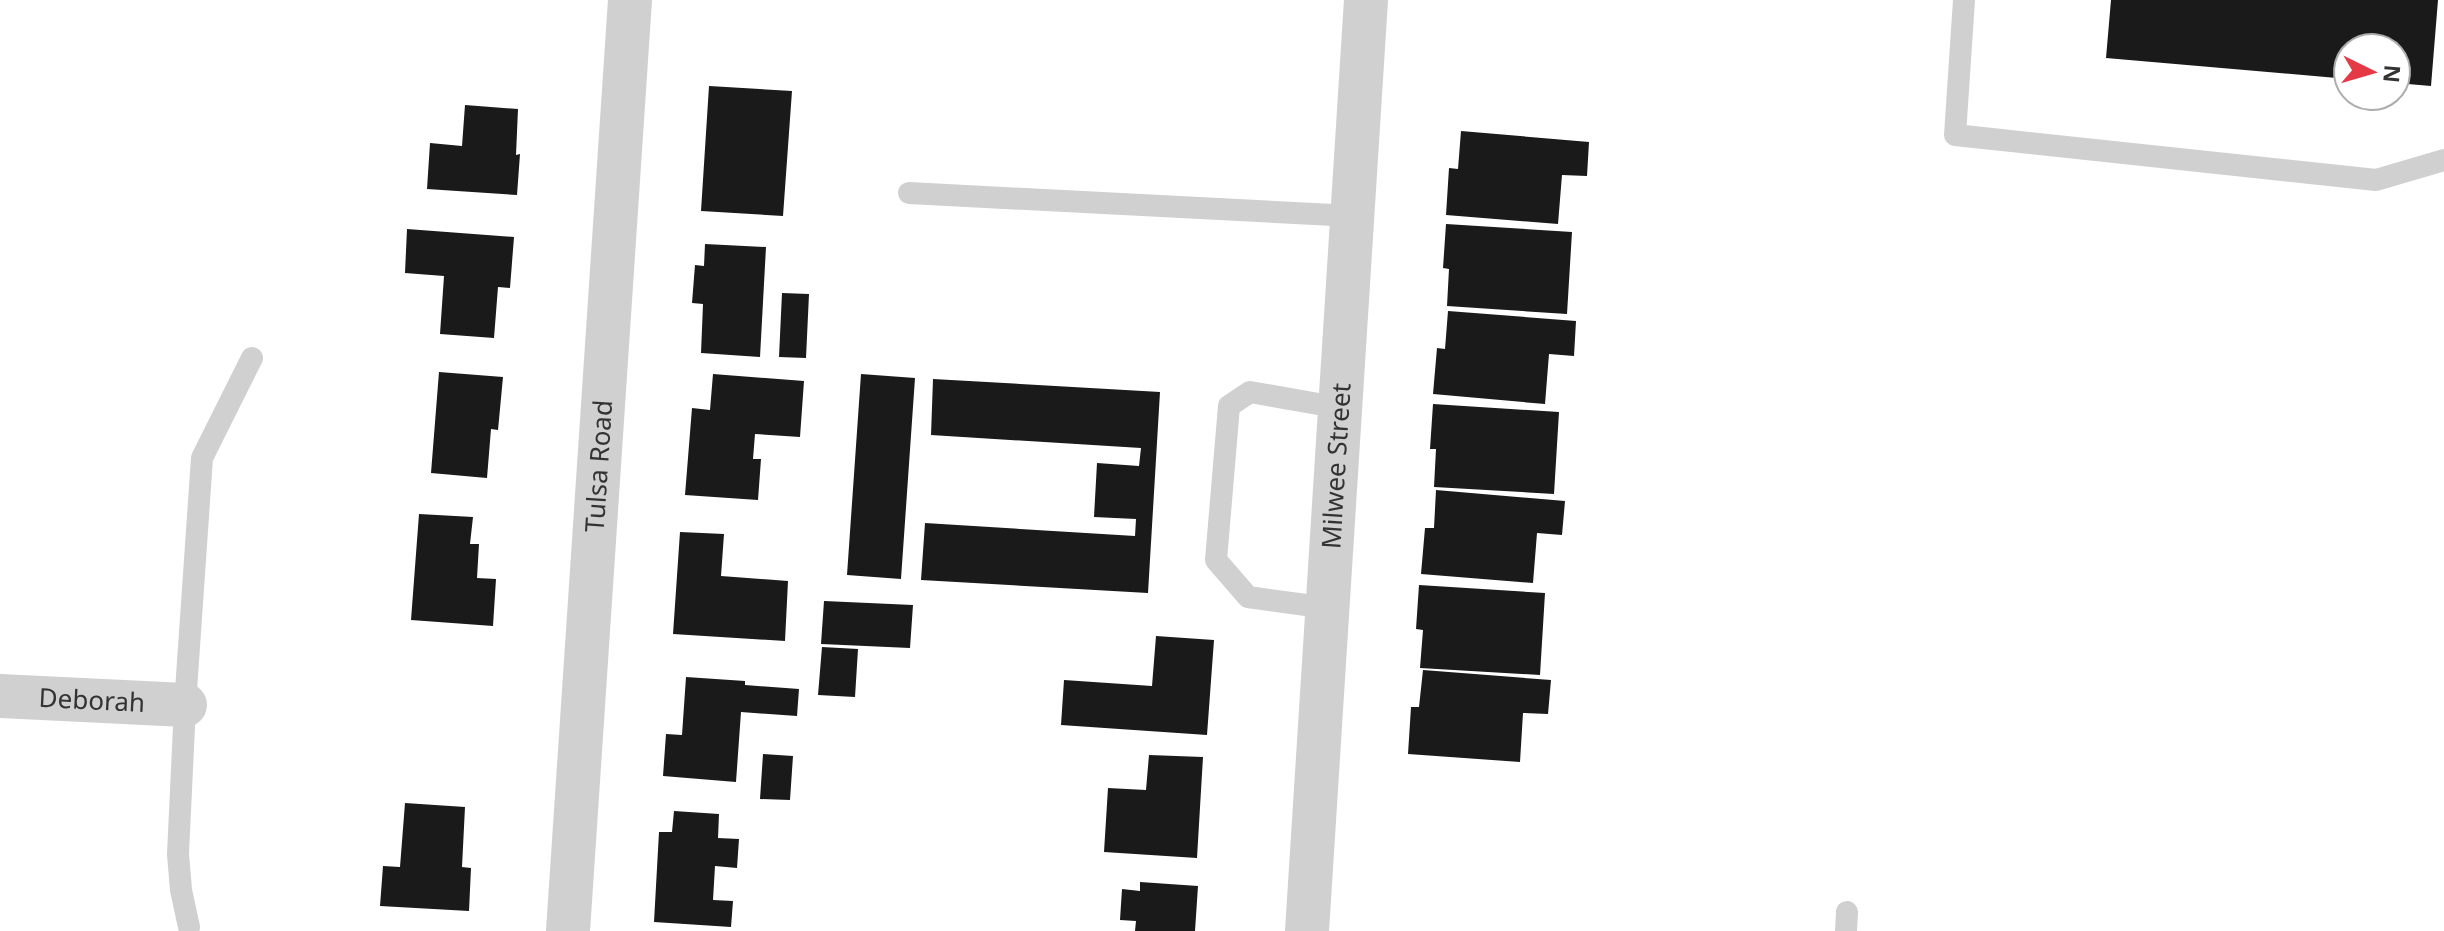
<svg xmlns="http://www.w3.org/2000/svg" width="2444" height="931" font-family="'Noto Sans',sans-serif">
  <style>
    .building { fill: #1a1a1a }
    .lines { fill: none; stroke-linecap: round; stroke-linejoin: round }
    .lane { stroke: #d0d0d0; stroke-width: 22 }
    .street { stroke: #d0d0d0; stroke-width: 44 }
    .labels { text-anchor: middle; stroke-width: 8; stroke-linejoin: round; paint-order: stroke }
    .street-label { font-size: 26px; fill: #333; stroke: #fff }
  </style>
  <rect width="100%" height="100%" fill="#fff"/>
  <path class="building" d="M2111 0H2438L2431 86 2396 83V48H2348V79L2106 58Z
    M709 86 792 91 783 216 701 211Z
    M465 105 518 109 516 155 520 154 517 195 427 189 430 143 462 146Z
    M1461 131 1589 142 1587 176 1562 175 1558 224 1446 215 1449 168 1458 169Z
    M1446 224 1572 232 1567 314 1447 306 1449 269 1443 268Z
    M407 229 514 237 510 288 498 287 494 338 440 334 444 276 405 273Z
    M705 244 766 247 760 357 701 353 703 304 692 303 695 265 704 266Z
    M782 293 809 294 806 358 779 357Z
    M1448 311 1576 321 1574 356 1549 354 1545 404 1433 394 1437 348 1445 349Z
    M439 372 503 377 498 430 491 429 487 478 431 473Z
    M713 374 804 381 800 437 755 434 753 459H761L758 500 685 495 692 408 710 410Z
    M861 374 915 378 901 579 847 575Z
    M933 379 1160 392 1148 593 921 580 925 523 1135 536 1136 519 1094 517 1097 463 1139 466 1141 448 931 435Z
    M1433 404 1559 412 1554 494 1434 487 1436 449H1430Z
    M1436 490 1565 501 1562 535 1537 533 1533 583 1421 574 1425 528H1434Z
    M419 514 473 517 470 544H479L477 578 496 579 493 626 411 620Z
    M680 532 724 534 721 576 788 581 785 641 673 634Z
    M1419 585 1545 593 1540 675 1420 668 1423 630 1416 629Z
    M824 601 913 605 910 648 821 644Z
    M1156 636 1214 640 1207 735 1061 725 1064 680 1152 686Z
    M822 647 858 649 855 697 818 695Z
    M1423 670 1551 680 1548 714 1523 713 1520 762 1408 754 1411 707H1419Z
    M686 677 745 681V685L799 689 797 716 741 712 736 782 663 776 666 734 682 735Z
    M763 754 793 756 790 800 760 799Z
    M1149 755 1203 757 1197 858 1104 852 1108 788 1146 790Z
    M405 803 465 807 462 867 471 868 469 911 380 906 383 866 400 867Z
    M674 811 719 814 718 838 739 839 737 868 715 866 713 900 733 901 731 927 654 922 659 832H672Z
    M1140 882 1198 886 1195 931H1135L1136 921 1120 920 1122 889 1140 891Z"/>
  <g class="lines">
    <path class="lane" d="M1964 0 1955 135 2376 180 2444 160
      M909 193 1353 216
      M1328 608 1248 597 1216 560 1229 406 1250 392 1341 408
      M189 927 181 890 178 854 185 705 202 458 252 358
      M1846 931 1847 912"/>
    <g class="street">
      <path id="s1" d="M0 696 185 705"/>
      <path id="s2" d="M568 931 630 0"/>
      <path id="s3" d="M1307 931 1366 0"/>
    </g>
  </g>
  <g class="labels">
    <g class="street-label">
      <text dy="9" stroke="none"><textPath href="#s2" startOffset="466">Tulsa Road</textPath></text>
      <text dy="9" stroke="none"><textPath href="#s3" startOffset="466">Milwee Street</textPath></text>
      <text dy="9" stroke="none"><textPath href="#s1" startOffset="92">Deborah</textPath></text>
    </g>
  </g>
  <g transform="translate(2372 72) rotate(95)"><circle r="38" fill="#ffffff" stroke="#adadad" stroke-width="2"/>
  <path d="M0-6L14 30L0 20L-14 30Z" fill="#e63946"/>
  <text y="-12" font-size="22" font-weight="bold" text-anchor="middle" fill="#333333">N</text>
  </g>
</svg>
